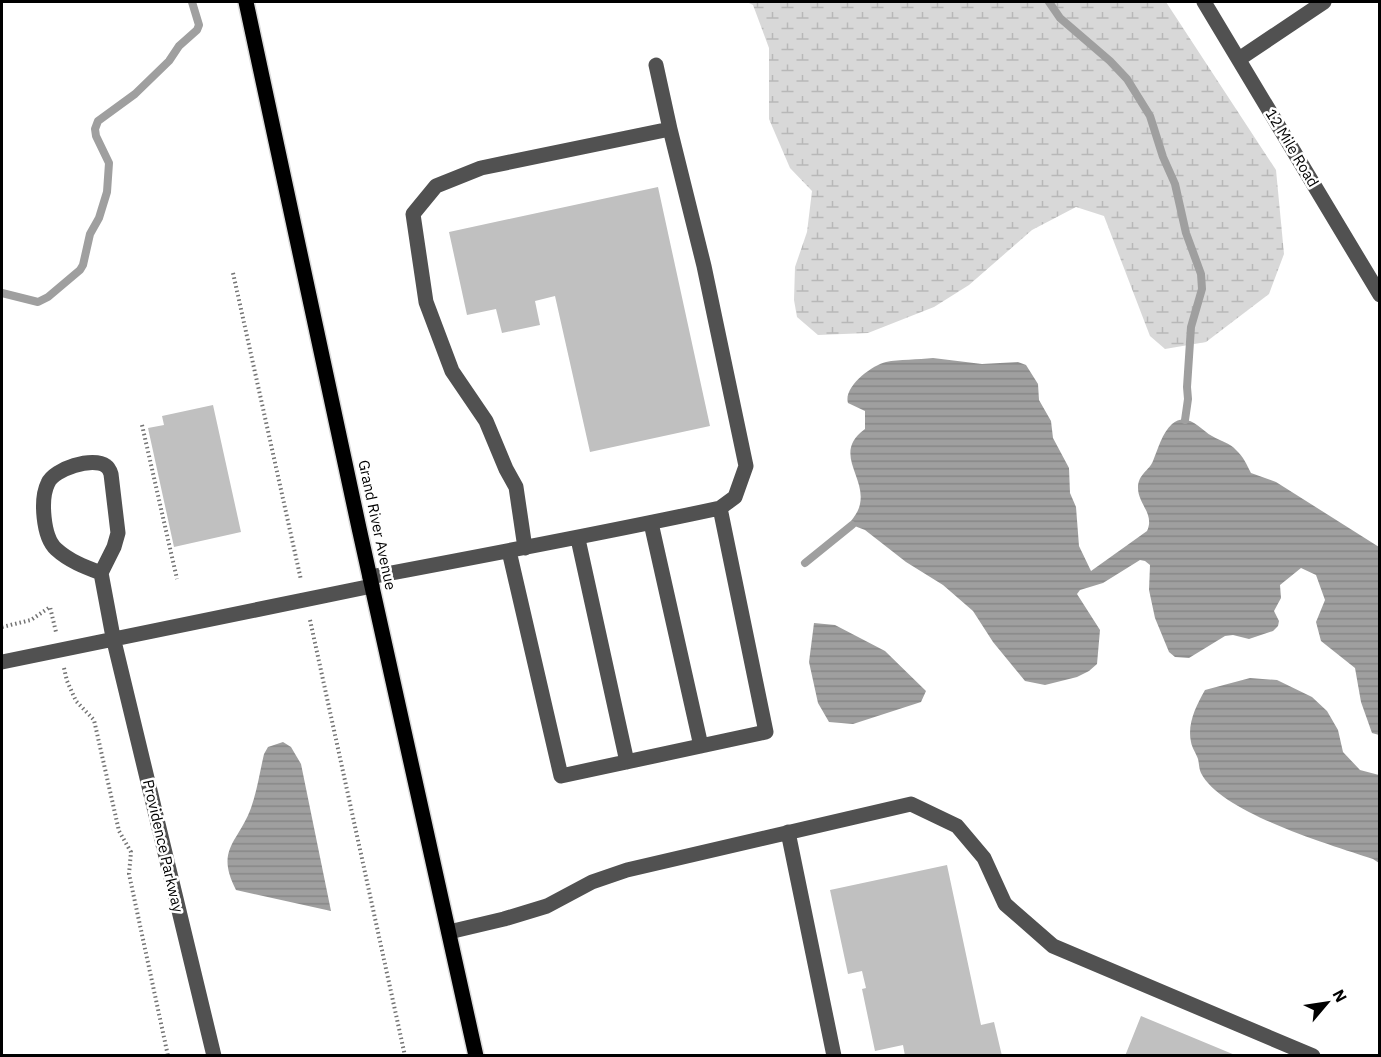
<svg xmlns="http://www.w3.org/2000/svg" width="1381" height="1057" font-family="'IBM Plex Sans',sans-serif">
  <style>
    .wetland { fill: url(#wetland-marsh) }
    .water { fill: url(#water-rules) }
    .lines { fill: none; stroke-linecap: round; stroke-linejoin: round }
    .stream { stroke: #9f9f9f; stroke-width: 8 }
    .building { fill: #c0c0c0 }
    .major-casing { stroke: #dbdbdb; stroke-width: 18 }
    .path { stroke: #737373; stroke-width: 4; stroke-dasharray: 1.5 3; stroke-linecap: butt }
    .minor { stroke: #515151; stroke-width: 15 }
    .major { stroke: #000; stroke-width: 15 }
    .labels { text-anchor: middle; stroke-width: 5; stroke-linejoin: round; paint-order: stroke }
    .street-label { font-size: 15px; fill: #000; stroke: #fff }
  </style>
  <defs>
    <pattern id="wetland-marsh" width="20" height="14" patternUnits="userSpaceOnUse" patternTransform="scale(1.5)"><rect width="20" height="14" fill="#d8d8d8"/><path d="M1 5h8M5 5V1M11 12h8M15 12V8" fill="none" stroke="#b8b8b8"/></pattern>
    <pattern id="water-rules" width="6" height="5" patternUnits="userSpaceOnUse" patternTransform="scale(1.5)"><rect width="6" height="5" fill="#9f9f9f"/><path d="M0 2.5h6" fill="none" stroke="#878787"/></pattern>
  </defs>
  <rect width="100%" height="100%" fill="#fff"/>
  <path class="wetland" d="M747 2H1166L1276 170 1284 254 1269 294 1206 342 1165 349 1150 336 1104 216 1076 207 1032 230 969 285 934 307 868 333 818 335 797 317 794 300 795 267 807 232 812 191 790 168 769 119V48L753 5Z"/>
  <path class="water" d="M933 358 982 364 1018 362 1026 365 1038 384 1039 400 1051 421 1053 438 1069 468 1070 493 1076 507 1079 546 1091 571 1147 531C1155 514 1138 504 1138 488 1138 474 1149 471 1153 461 1158 449 1162 433 1172 424 1187 411 1200 429 1212 436 1220 441 1230 443 1236 450 1243 456 1247 465 1251 473L1276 482 1379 547V735L1372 733 1361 702 1355 668 1321 641 1316 622 1325 600 1316 575 1301 568 1280 585 1281 598 1274 611 1279 621 1278 626 1273 631 1249 639 1233 635 1225 636 1189 658 1175 657 1169 652 1155 618 1149 590 1150 565 1145 561 1140 560 1103 583 1080 590 1077 594 1100 630 1097 664 1089 671 1077 677 1045 685 1025 681 993 642 973 611 943 585 906 562 865 530 852 525 851 521C855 516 859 510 860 504 866 476 832 453 865 429V411L848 403C843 387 872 365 886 362 899 359 918 360 933 358Z
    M814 623 835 625 885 651 926 691 921 702 853 724 829 722 818 703 809 662Z
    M1250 678 1277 680 1312 697 1327 711 1338 730 1343 752 1360 770 1379 775V863L1373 859C1331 845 1221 813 1201 773 1199 769 1199 763 1198 759 1196 753 1192 748 1191 742 1187 724 1196 706 1205 690Z
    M283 742 291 747 301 764 331 911 236 890C215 849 238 843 251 808 257 791 260 771 264 754L268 747Z"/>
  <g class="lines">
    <path class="stream" d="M1049 2 1060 18 1110 61 1127 79 1150 116 1163 157 1175 184 1186 233 1201 274 1202 289 1191 327 1187 387 1188 399 1185 420
      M2 293 38 302 48 297 80 270 83 265 90 234 99 218 107 192 109 163 96 136 95 129 98 121 135 94 169 61 179 46 197 30 199 25 192 2
      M805 563 852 525"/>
  </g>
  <path class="building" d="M658 187 710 426 590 452 555 296 535 301 540 325 502 333 496 309 467 315 449 232Z
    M213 405 241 532 174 547 148 428 164 425 162 416Z
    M947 865 981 1025 994 1022 1002 1056H905L903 1045 875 1051 862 989 866 988 862 971 848 974 830 890Z
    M1141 1016 1235 1055V1056H1125Z"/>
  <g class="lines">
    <defs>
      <path id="major" d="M246 2 359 528 476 1056"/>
    </defs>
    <use href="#major" class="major-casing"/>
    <path class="path" d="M233 273 301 580
      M142 425 177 579
      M310 620 405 1056
      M2 627 31 620 50 607 56 632
      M64 668 67 681 76 701 94 720 119 831 131 852 129 874 168 1056"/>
    <path class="minor" d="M1204 2 1380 295
      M1239 59 1324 2
      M656 65 670 129
      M651 523 701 746
      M578 539 627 762
      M525 548 516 487 506 469 486 421 452 371 426 302 413 214 436 186 481 168 670 129 704 266 746 466 735 497 720 508
      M101 573C85 567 69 561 56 549 43 537 40 499 48 483 54 469 93 456 106 466 109 468 110 471 111 474L118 533 114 547 101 573 113 637 214 1056
      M370 577C487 555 604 533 720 508L766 732 561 776 509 551
      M2 662 372 586
      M788 832 834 1056
      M449 932 504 919 547 906 592 882 627 870 911 804 957 826 984 858 1005 904 1053 946 1313 1056"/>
    <use href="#major" class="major"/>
  </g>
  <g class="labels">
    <g class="street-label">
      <text transform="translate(1292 148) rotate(59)" y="5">12 Mile Road</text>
      <text transform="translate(377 525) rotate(78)" y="5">Grand River Avenue</text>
      <text transform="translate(163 846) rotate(77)" y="5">Providence Parkway</text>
    </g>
  </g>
  <rect width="1381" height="1057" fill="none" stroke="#000000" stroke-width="6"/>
  <g transform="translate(1327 1003) rotate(61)" stroke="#ffffff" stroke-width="4.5" paint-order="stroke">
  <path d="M0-4.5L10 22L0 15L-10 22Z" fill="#000000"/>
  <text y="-9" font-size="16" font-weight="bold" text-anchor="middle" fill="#000000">N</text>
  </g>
</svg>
